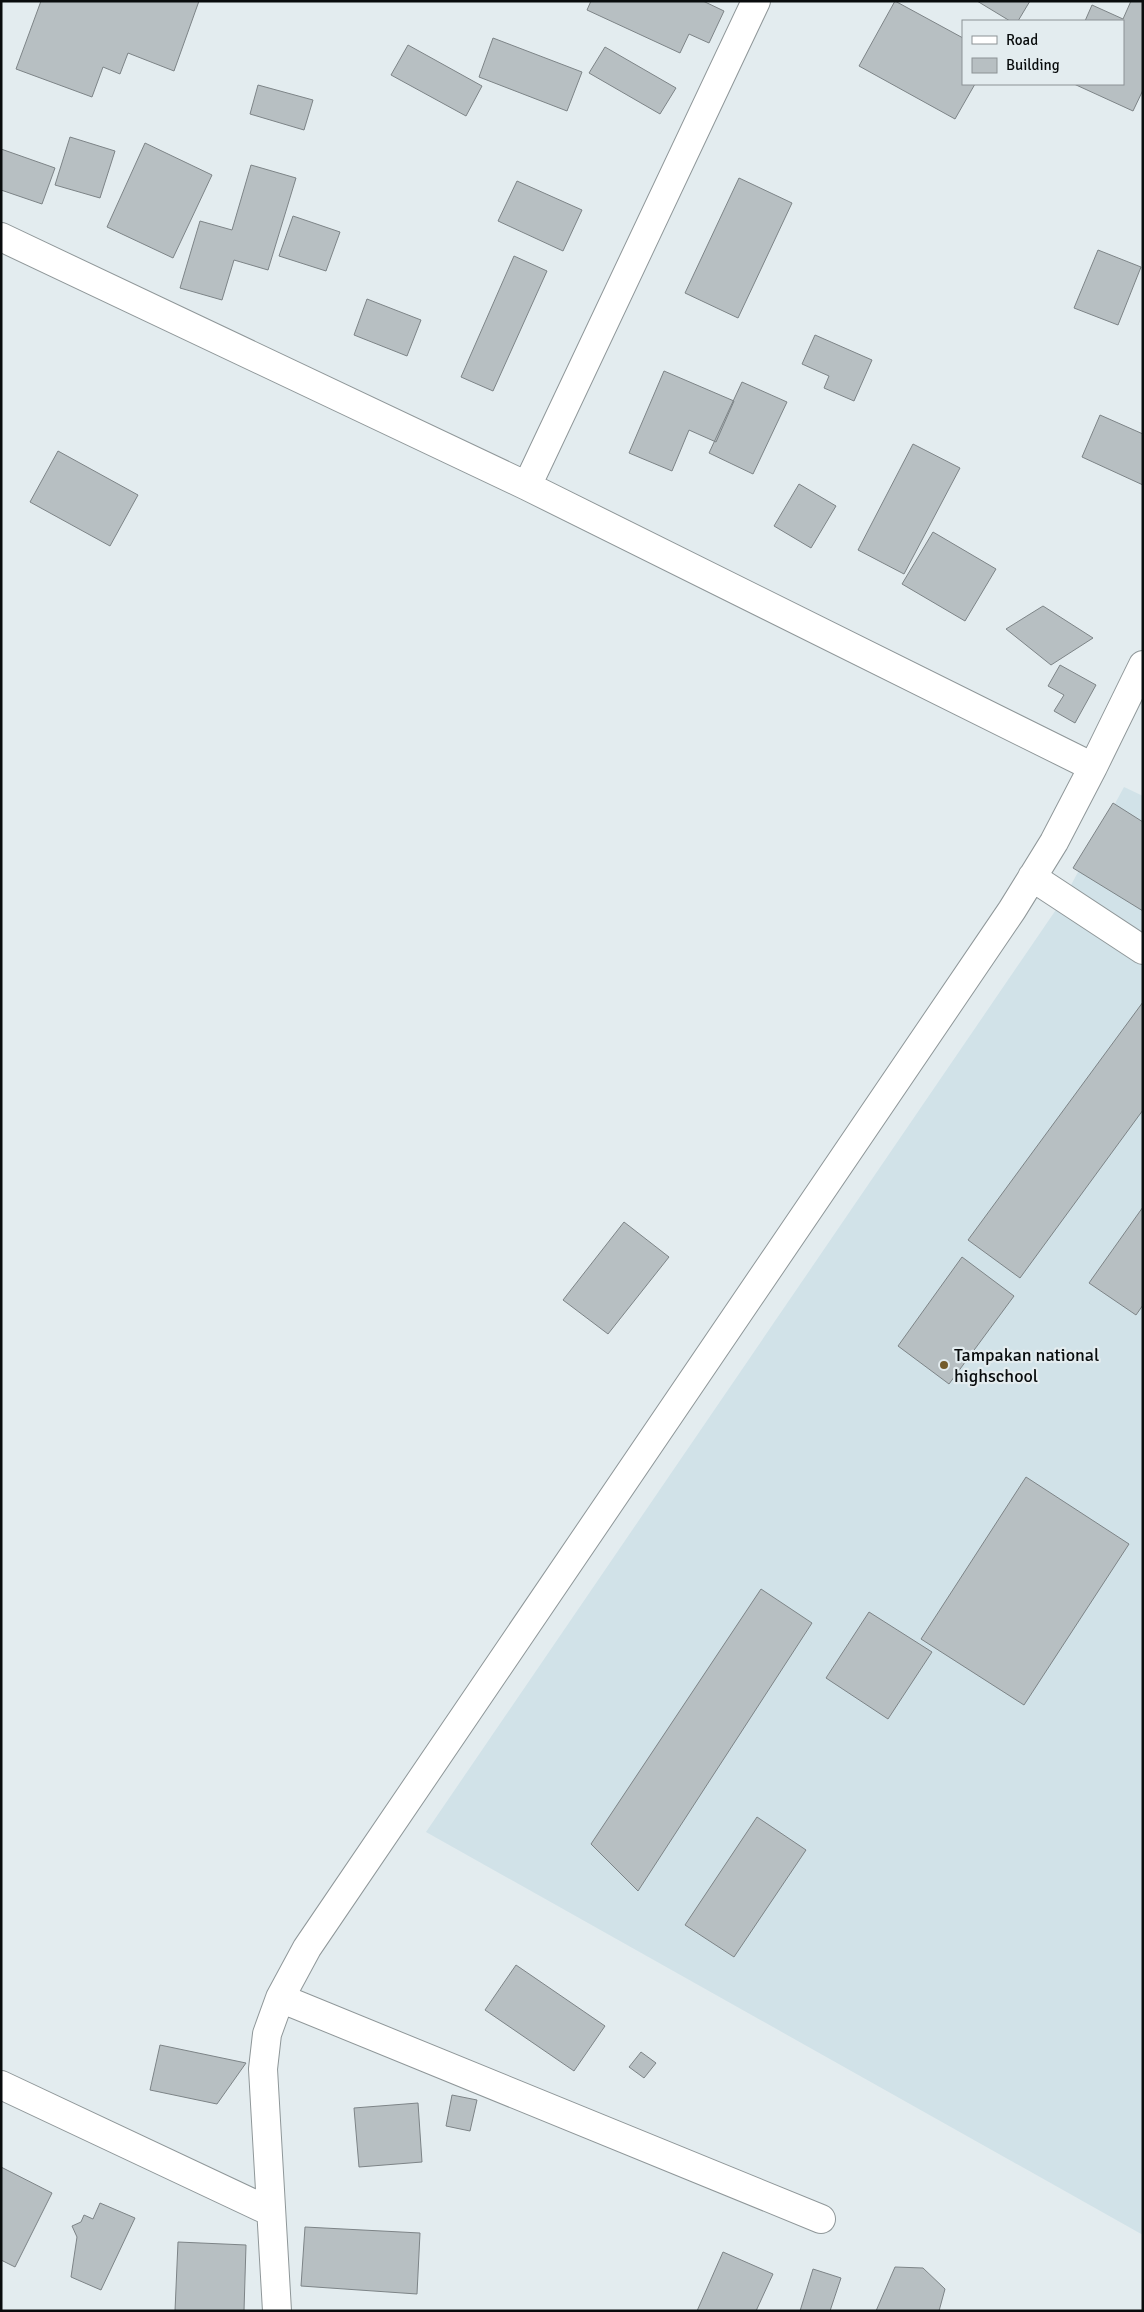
<svg xmlns="http://www.w3.org/2000/svg" width="1144" height="2312" font-family="Signika,sans-serif">
  <style>
    .built { fill: #d1e2e8 }
    .building { fill: #b7bfc2; stroke: #7d8487 }
    .lines { fill: none; stroke-linecap: round; stroke-linejoin: round }
    .minor-casing { stroke: #8f9799; stroke-width: 30 }
    .minor { stroke: #fff; stroke-width: 28 }
    .poi-dot { fill: #745c2c; stroke: #e3ecef; stroke-width: 2 }
    .labels { text-anchor: middle; stroke-width: 4.5; stroke-linejoin: round; paint-order: stroke }
    .poi-label { font-size: 18px; fill: #090c0d; stroke: #e3ecef; text-anchor: start }
  </style>
  <rect width="100%" height="100%" fill="#e3ecef"/>
  <path class="built" d="M1124 787 1143 796V2235L426 1832 1064 898Z"/>
  <path class="building" d="M41 1H199L174 71 128 53 120 74 103 67 92 97 16 69Z
    M591 1H703L724 11 709 43 689 34 680 53 587 10Z
    M895 1 963 38V84H975L955 119 859 66Z
    M977 1H1030L1018 21H1010Z
    M1131 1H1143V90L1133 111 1074 84H1123V21H1085L1092 5 1123 19Z
    M493 38 582 72 567 111 479 77Z
    M408 45 482 86 466 116 391 75Z
    M605 47 676 88 660 114 589 73Z
    M258 85 313 100 304 130 250 114Z
    M70 137 115 151 100 198 55 185Z
    M145 143 212 175 173 258 107 227Z
    M1 149 55 168 42 204 1 190Z
    M251 165 296 178 268 270 234 260 222 300 180 288 200 221 232 230Z
    M739 178 792 203 738 318 685 293Z
    M517 181 582 210 563 251 498 221Z
    M293 216 340 232 326 271 279 256Z
    M1098 250 1141 267 1118 325 1074 308Z
    M514 256 547 271 493 391 461 377Z
    M367 299 421 320 407 356 354 335Z
    M815 335 872 360 854 401 824 388 829 376 802 364Z
    M664 371 734 401 716 442 689 430 672 471 629 453Z
    M742 382 787 402 753 474 709 453Z
    M1100 415 1143 434V485L1082 457Z
    M913 444 960 468 904 574 858 550Z
    M58 451 138 495 110 546 30 502Z
    M799 484 836 506 811 548 774 526Z
    M933 532 996 569 965 621 902 584Z
    M1043 606 1093 638 1051 665 1006 629Z
    M1060 665 1096 685 1075 723 1054 711 1064 695 1048 686Z
    M1113 803 1143 822V911L1073 868Z
    M1143 1002V1110L1020 1278 968 1240Z
    M1143 1207V1305L1136 1315 1089 1283Z
    M624 1222 669 1257 608 1334 563 1300Z
    M962 1257 1014 1296 949 1384 898 1346Z
    M1026 1477 1129 1544 1024 1705 921 1639Z
    M761 1589 812 1623 638 1891 591 1844Z
    M869 1612 932 1652 888 1719 826 1678Z
    M757 1817 806 1850 734 1957 685 1925Z
    M516 1965 605 2026 574 2071 485 2010Z
    M160 2045 246 2063 217 2104 150 2090Z
    M641 2052 656 2063 644 2078 629 2067Z
    M452 2095 477 2100 470 2131 446 2126Z
    M418 2103 422 2162 359 2167 354 2108Z
    M1 2167 52 2193 15 2267 1 2260Z
    M100 2203 135 2218 101 2290 71 2277 77 2237 72 2226 81 2222 84 2215 93 2219Z
    M305 2227 420 2233 417 2294 301 2286Z
    M178 2242 246 2245 244 2311H175Z
    M723 2252 773 2274 756 2311H697Z
    M895 2267 923 2268 945 2289 939 2311H876Z
    M813 2269 841 2278 830 2311H800Z"/>
  <g class="lines">
    <defs>
      <path id="minor" d="M1 237 527 486 1093 767 1143 665
        M527 486 756 1
        M1032 877 1143 950
        M280 1998 821 2219
        M1 2085 271 2212
        M277 2311 263 2069 267 2034 280 1998 307 1948 1012 910 1054 842 1093 767"/>
    </defs>
    <use href="#minor" class="minor-casing"/>
    <use href="#minor" class="minor"/>
  </g>
  <circle class="poi-dot" cx="944" cy="1365" r="5"/>
  <g class="labels">
    <g class="poi-label">
      <text x="954" y="1361">Tampakan national<tspan x="954" dy="21">highschool</tspan></text>
    </g>
  </g>
  <rect width="1144" height="2312" fill="none" stroke="#090c0d" stroke-width="5"/>
  <rect x="962" y="20" width="162" height="65" fill="#e3ecef" stroke="#8c9295"/>
  <rect x="972" y="36" width="25" height="8" fill="#ffffff" stroke="#8c9295"/>
  <text x="1006" y="45" font-size="15" fill="#090c0d">Road</text>
  <rect x="972" y="58" width="25" height="15" fill="#b7bfc2" stroke="#8c9295"/>
  <text x="1006" y="70" font-size="15" fill="#090c0d">Building</text>
</svg>
